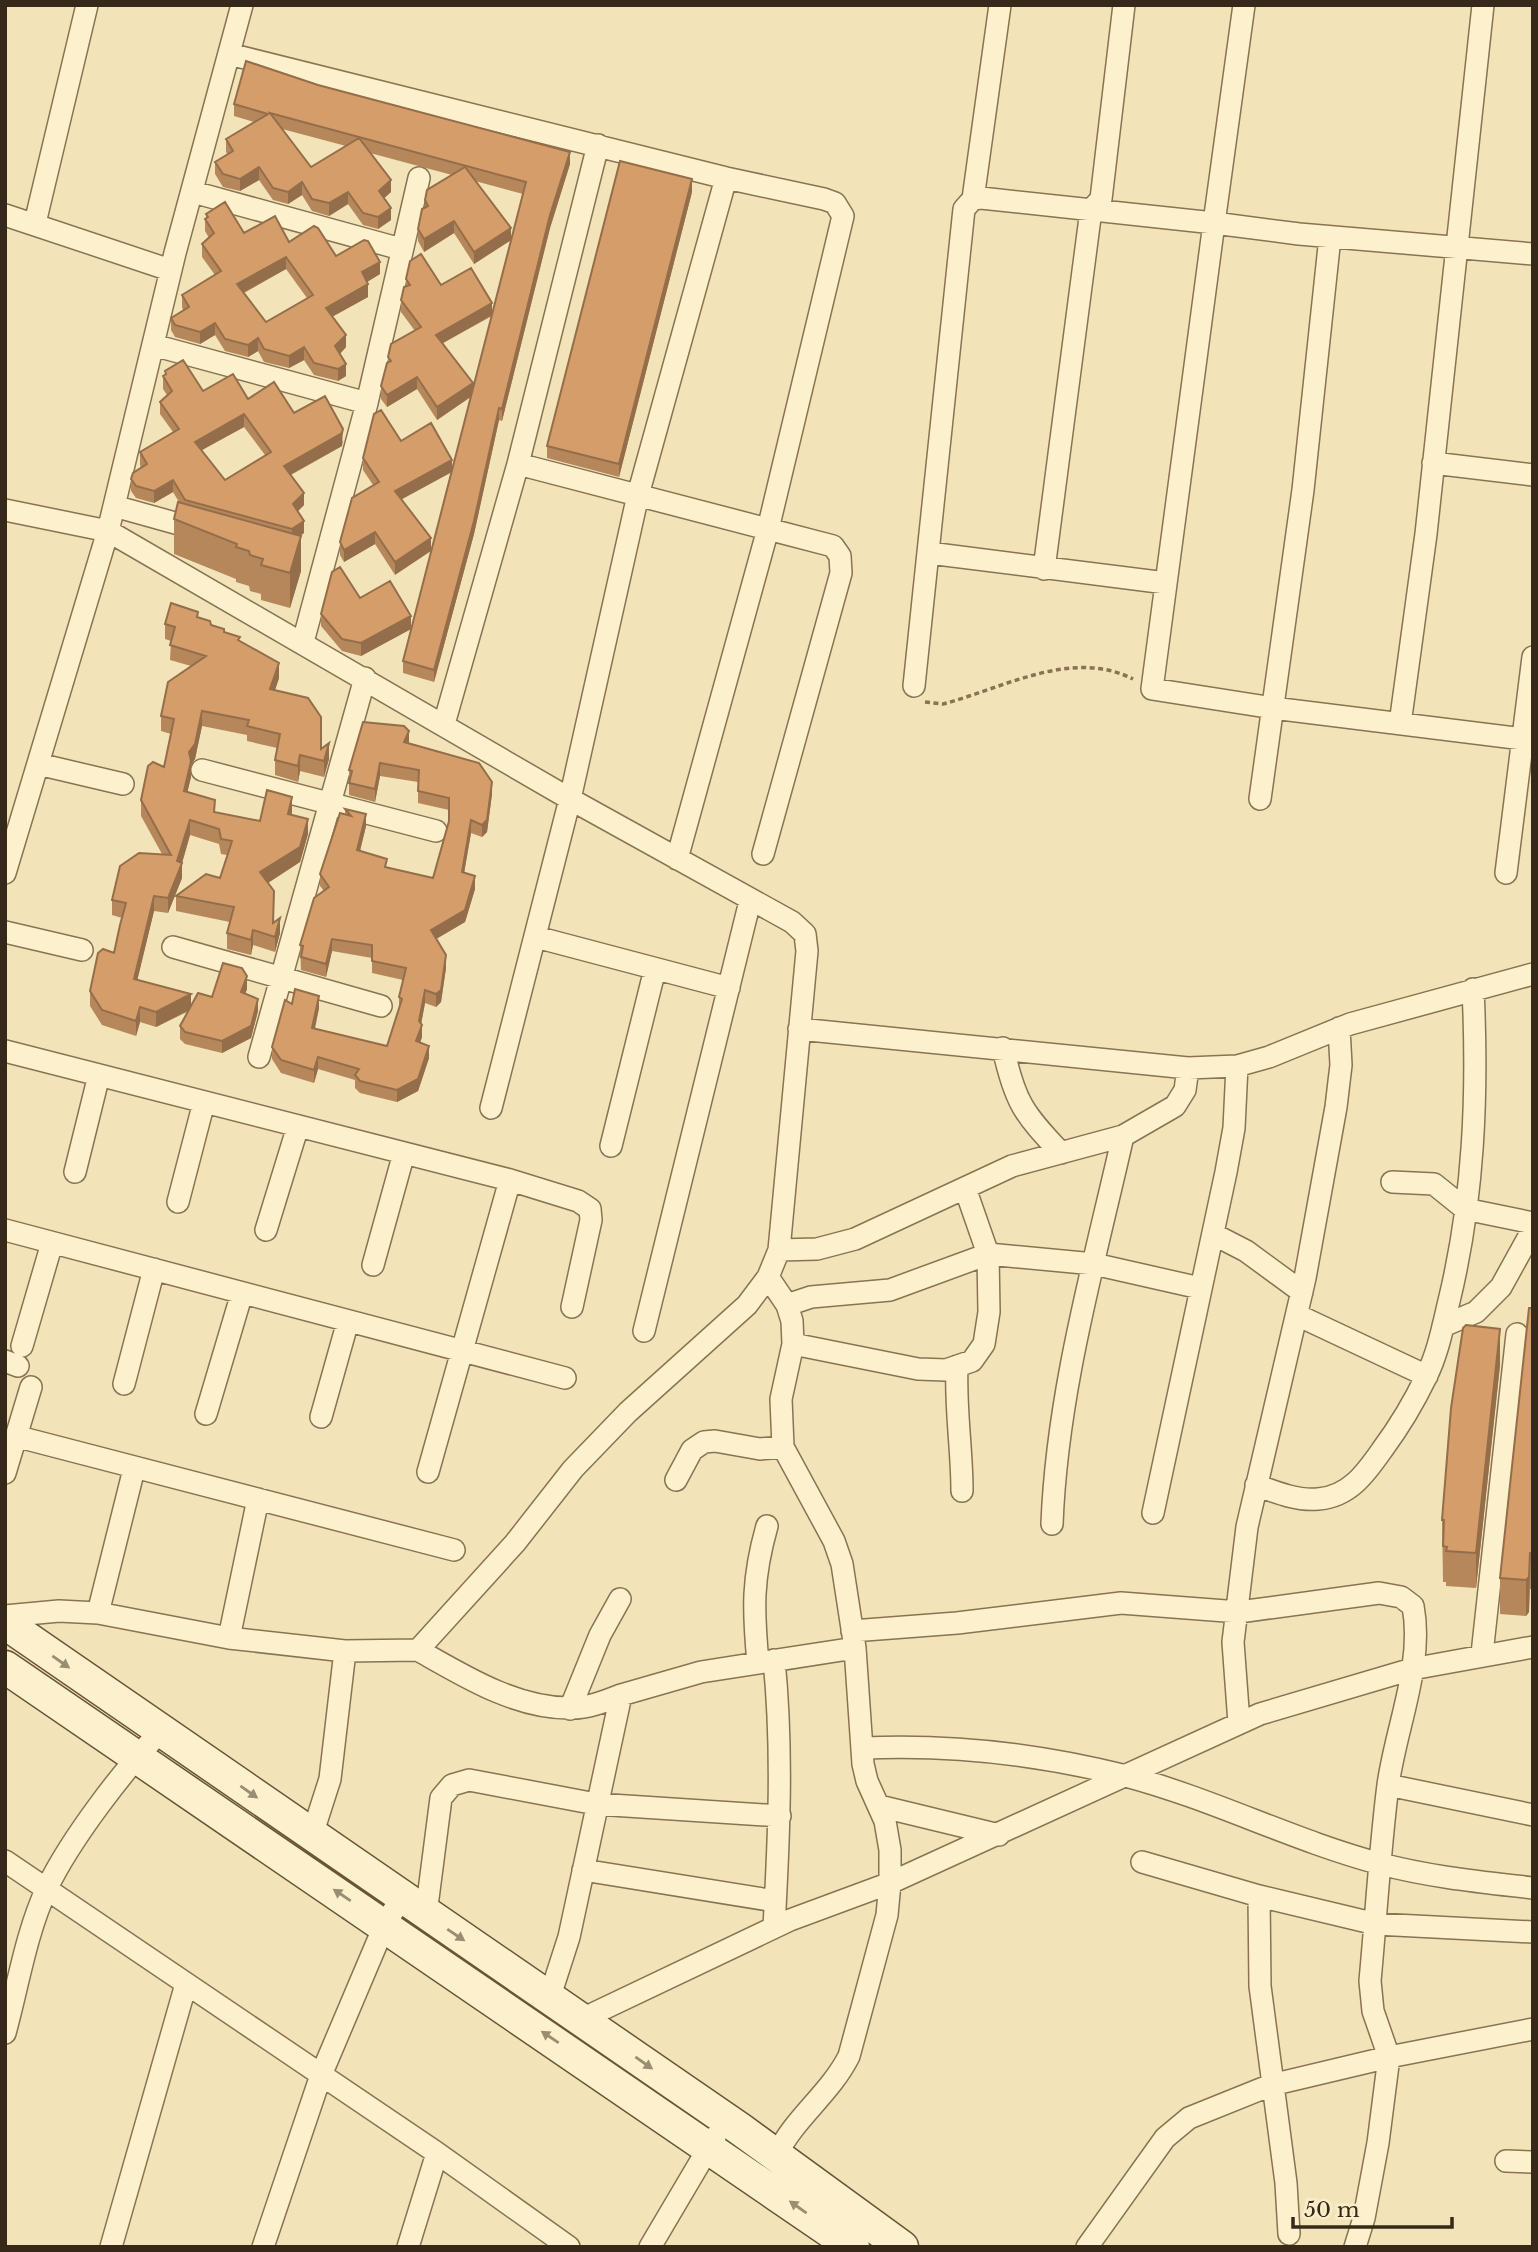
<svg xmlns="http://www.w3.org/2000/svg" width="1538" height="2252" font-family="'Libre Baskerville',serif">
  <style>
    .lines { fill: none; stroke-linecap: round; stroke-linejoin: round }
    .street-casing { stroke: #897352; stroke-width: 24 }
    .secondary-casing { stroke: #6a5436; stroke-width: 35 }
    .path { stroke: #897352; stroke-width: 3.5; stroke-dasharray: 5 3.5; stroke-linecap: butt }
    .street { stroke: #fcf1cc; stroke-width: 21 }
    .secondary { stroke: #fcf1cc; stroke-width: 32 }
    .wall { fill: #b6875b; fill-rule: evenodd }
    .shaded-wall { fill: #946e4a }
    .building { fill: #d49d6a; stroke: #946e4a; stroke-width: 2; fill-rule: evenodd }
    .oneway { fill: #998d72 }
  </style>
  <rect width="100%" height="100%" fill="#f2e4b8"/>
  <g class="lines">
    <defs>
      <path id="street" d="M229 54 726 178 824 199 835 203 843 216 768 529 677 859
        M193 192 401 249
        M973 199 1000 5
        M5 215 170 270
        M35 223 87 5
        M153 345 367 403
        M1433 463 1533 475
        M518 464 833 546 840 556 841 573 763 854
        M114 506 200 530
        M5 510 108 531 570 799 792 922 805 934 807 951 779 1250 768 1277 747 1305 628 1412 573 1469 515 1543 418 1650 345 1651 229 1638 98 1613 59 1611 5 1616
        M929 553 1166 583
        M1044 569 1091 210 1101 199 1124 5
        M303 642 367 403 419 178
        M914 686 964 209 973 199 981 198 1214 223 1244 5
        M444 724 518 464 598 145
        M1400 724 1426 534 1483 5
        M1523 739 1273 708 1152 689 1214 223 1299 234 1533 254
        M38 764 123 784
        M202 770 436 831
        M1260 799 1303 490 1330 237
        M5 873 108 531 175 253 242 5
        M1506 873 1533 657
        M5 932 82 950
        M536 937 729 988
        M173 947 381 1006
        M799 1029 1188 1068 1237 1066 1269 1057 1350 1024 1533 974
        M1003 1048C1015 1102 1023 1113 1061 1153
        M5 1051 510 1180 578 1201 590 1209 591 1220 572 1307
        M259 1057 365 678
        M491 1108 570 799 638 495 726 178
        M611 1146 655 969
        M75 1172 99 1075
        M1392 1182 1434 1184 1465 1209 1533 1223
        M178 1202 204 1102
        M5 1230 565 1378
        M266 1230 298 1126
        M1213 1234 1246 1251 1302 1292
        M779 1250 817 1249 855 1239 1012 1166 1123 1136 1175 1106 1185 1090 1188 1068
        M373 1265 404 1153
        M768 1277 787 1305 792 1321 793 1344 781 1399 783 1447 834 1541 842 1564 855 1648 863 1764 867 1781 885 1821 890 1850V1883L887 1915 849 2056C830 2094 794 2118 776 2156
        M787 1305 811 1297 890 1290 988 1254 1094 1264 1200 1288
        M1297 1315 1427 1376
        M1443 1326 1476 1312 1501 1287 1533 1229
        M644 1331 750 901
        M793 1344 918 1369 946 1370 972 1361 984 1344 989 1312 988 1254 965 1188
        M22 1346 52 1243
        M5 1361 18 1366
        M957 1366C955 1408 962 1449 962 1491
        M124 1384 154 1269
        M206 1414 242 1293
        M321 1417 348 1321
        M15 1436 454 1550
        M428 1472 510 1180
        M5 1473 31 1387
        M676 1480 692 1450 704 1442 715 1441 760 1449 783 1447
        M1256 1485C1275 1492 1297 1501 1318 1499 1349 1497 1366 1473 1382 1450 1399 1427 1414 1402 1426 1377 1438 1353 1443 1326 1449 1301 1474 1198 1478 1094 1473 989
        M1153 1513 1226 1172 1234 1128 1237 1066
        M1052 1524C1057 1393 1094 1264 1123 1136
        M98 1613 134 1469
        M852 1631 957 1623 1121 1603 1239 1612 1379 1593 1401 1597 1413 1606C1424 1664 1396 1727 1388 1785 1380 1848 1376 1917 1370 1981L1373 2011 1389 2057 1378 2143 1364 2218 1355 2247
        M229 1638 258 1499
        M418 1650C464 1676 515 1708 569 1708 586 1709 606 1701 621 1695
        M1482 1654 1517 1334
        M758 1663C753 1609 752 1579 767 1526
        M570 1709 600 1635 620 1599
        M1239 1723 1233 1642 1247 1527 1305 1278 1336 1107 1341 1065 1339 1028
        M863 1748C952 1744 1039 1754 1126 1776 1213 1799 1294 1841 1381 1864 1430 1877 1482 1882 1533 1888
        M1388 1785 1533 1815
        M879 1806 999 1835
        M312 1835 330 1779 345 1651
        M5 1861 437 2153 569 2247
        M1142 1862 1259 1896 1376 1924 1533 1932
        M583 1870 775 1901
        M1259 1896 1260 1986 1286 2183 1289 2234
        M426 1914 441 1798 452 1785 469 1780 596 1804 780 1816
        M774 1927C779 1837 783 1750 774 1660
        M549 1999 569 1937 621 1695 701 1672 855 1648
        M580 2020 790 1920 890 1883 1260 1714 1412 1669 1533 1647
        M5 2033C18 1986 26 1933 47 1888 70 1840 124 1769 161 1731
        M1506 2161 1533 2162
        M111 2247 186 1984
        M263 2247 321 2075 385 1924 402 1897
        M408 2247 437 2153
        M650 2247 715 2137
        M1087 2247 1165 2138 1189 2118 1271 2085 1389 2057 1533 2029"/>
      <path id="secondary" d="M5 1623 740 2129 902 2247
        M5 1667 853 2247"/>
    </defs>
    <use href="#street" class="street-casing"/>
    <use href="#secondary" class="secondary-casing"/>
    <path class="path" d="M925 702 943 704C1004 688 1072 648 1133 679"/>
    <use href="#street" class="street"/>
    <use href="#secondary" class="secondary"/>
  </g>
  <path class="wall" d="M318 85 570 164 550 228 502 421 499 420 474 534 434 682 403 673V661L451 472 401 499 395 575 375 544 344 562 340 555V542L373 485 363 470V458L401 441 452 472 471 397 437 420 417 389 387 407 381 399V386L388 363V357L415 331 401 312V300L406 287V279L441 285 492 313 523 194 475 181 511 240 474 264 454 233 424 252 418 241V229L425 208V200L452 175 370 153 391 192 384 198 391 220 378 229 363 225 348 204 329 216 312 211 302 195 288 204 273 200 259 180 240 191 223 187 215 174V162L228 155 226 152V139L254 122 234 116V104ZM282 129 301 134 346 146 311 167ZM492 316 473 388 443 343Z
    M692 192 619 477 547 458V446Z
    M206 214 244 233 289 242 336 256 380 274 367 282 368 297 332 317 346 347 340 354 346 376 338 381 314 375 304 360 289 368 264 362 258 351 248 357 225 351 215 335 200 344 175 337 171 330V318L183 310 182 307V295L215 275 202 257V244L209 238 205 231V219L206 218ZM286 269 307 298 266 322 244 293Z
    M165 371 203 391 248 399 294 413 343 441 342 446 291 475 304 505 298 511 304 533 300 536 301 571 290 608 261 600V594L250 591 249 586 236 582V579L174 554V519L179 502 173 492 154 503 136 498 131 491V479L141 468 140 465V452L173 432 160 414V402L167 395 163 389V376L165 375ZM244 427 265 455 225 480 201 450Z
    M360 598 411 629 361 656 342 651 321 626V614Z
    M198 617 240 642 279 678 275 690 329 759 324 777 300 771 298 782 275 775V760L277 748 247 741V735L202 726 195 759 191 765V777L187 792 215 812 260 821 292 812V815L308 834 300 862 268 883 273 923 280 933 275 952 253 945 251 955 227 949V933L230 922 176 911V896L220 878 227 855 221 854 219 844 190 835 182 863V878L168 913 154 911 137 980 191 1006 212 997 247 989 245 994 258 1011 251 1038 222 1053 185 1044 180 1039V1026L189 1011 156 1027 140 1022 136 1036 102 1025 90 1006V991L114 953 122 918 112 915V900L162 854 141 816V800L164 767 171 734 161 731V716L191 666 170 660 171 641 165 639V624Z
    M409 743 492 794 487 832 482 837 471 833 464 873 475 889 465 922 436 939 446 968 441 1002 436 1007 425 1003 421 1024 422 1037 420 1043 429 1058 418 1091 397 1102 360 1093 355 1088V1080L318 1069 314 1083 281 1073 272 1059V1047L292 1004 319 1008 315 1029 387 1046 399 1010V997L403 980 372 973V958L332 951 326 977 301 970 300 945 324 891 320 886V874L345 814V809L366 826 360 851 387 867 433 878 449 821V810L418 803V782L380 776 375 802 349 795V770Z
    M1533 1308V1589H1530L1529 1612 1526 1616 1500 1614V1578Z
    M1500 1365 1476 1588 1446 1586V1582H1443L1442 1520Z"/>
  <path class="shaded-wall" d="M570 152V164L550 228 502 421V409L550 215Z
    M259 167V180L240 191V179Z
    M692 179V192L619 477V464Z
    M391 180V192L379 203V191Z
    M302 182V195L288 204V192Z
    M348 192V204L329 216V203Z
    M391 208V220L378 229V217Z
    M454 221V233L424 252V239Z
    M511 228V240L474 264V252Z
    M286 257V269L237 296V284Z
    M380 262V274L362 285V272Z
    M368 284V297L326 320V308Z
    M492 303V315L436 347V335Z
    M215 323V335L200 344V332Z
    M346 335V347L335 359V346Z
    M258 338V351L248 357V345Z
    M304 347V360L289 368V356Z
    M346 364V376L338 381V369Z
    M417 377V389L387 407V395Z
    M473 383V395L437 420V407Z
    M499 408V420L474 534 434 682V670Z
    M244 414V427L195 454V442Z
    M343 429 342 446 284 478V466Z
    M452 460V472L395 503V491Z
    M173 480V492L154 503V491Z
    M304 493V505L293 516V504Z
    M304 521V533L292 541V529Z
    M375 532V544L344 562V550Z
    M301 536V571L290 608V573Z
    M431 538V551L395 575V562Z
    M411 616V629L361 656V643Z
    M279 663V678L270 705V689Z
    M202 711V726L195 759 191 765V777L184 807V791L189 752Z
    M409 731V743L404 742Z
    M329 743V759L324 777V761Z
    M300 755V771L298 782V766Z
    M380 763V776L375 802V789Z
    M492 782V794L487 832 482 837V825Z
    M292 797V812L288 829V814Z
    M366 814V826L357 863V850Z
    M308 819V834L300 862 260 888V872Z
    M190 820V835L180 870 182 863V878L168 913V898L177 861Z
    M471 820V833L462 885V872Z
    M475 876V889L465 922 431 942V930Z
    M154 896V911L134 994V979Z
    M280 918V933L275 952V937Z
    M253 930V945L251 955V940Z
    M332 939V951L326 977V964Z
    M446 955V968L441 1002 436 1007V994Z
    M247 976V989L241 1005V992Z
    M425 990V1003L420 1030 422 1025V1037L416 1054V1041Z
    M191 994V1009L156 1027V1012Z
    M319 996V1008L312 1040V1028Z
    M258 999V1011L251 1038 222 1053V1041Z
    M140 1007V1022L136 1036V1021Z
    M429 1046V1058L418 1091 397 1102V1090Z
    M318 1057V1069L314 1083V1070Z
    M1500 1329V1365L1476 1588V1553Z
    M1530 1553 1529 1612 1526 1616V1580Z"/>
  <path class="building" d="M246 61 318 85 570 152 550 215 502 409 499 408 474 521 434 670 403 661 526 182 270 113 311 167 359 138 391 180 379 191 391 208 378 217 363 213 348 192 329 203 312 199 302 182 288 192 273 188 259 167 240 179 223 174 215 162 233 151 226 139 268 114 234 104Z
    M620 161 692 179 619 464 547 446Z
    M465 167 511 228 474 252 454 221 424 239 418 229 422 209 428 206 425 200 427 190Z
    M225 202 244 233 275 216 289 242 314 226 318 228 336 256 364 240 368 241 380 262 362 272 368 284 326 308 346 335 335 346 346 364 338 369 314 363 304 347 289 356 264 349 258 338 248 345 225 339 215 323 200 332 175 325 171 318 189 307 182 295 221 271 202 244 214 233 205 219 208 217 206 214ZM286 257 313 295 266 322 237 284Z
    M421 254 441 285 471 268 492 303 436 335 473 383 437 407 417 377 387 395 381 386 387 363 391 361 388 357 391 344 421 327 401 300 404 287 410 285 406 279 410 261Z
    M183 360 203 391 233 374 248 399 274 382 294 413 325 396 343 429 342 433 284 466 304 493 293 504 304 521 292 529 185 500 173 480 154 491 136 486 131 479 133 473 147 464 140 452 179 429 160 402 172 391 163 376 166 374 165 371ZM244 414 271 452 225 480 195 442Z
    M381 410 401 441 431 423 452 460 395 491 431 538 395 562 375 532 344 550 340 542 352 498 379 482 363 458 374 414Z
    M178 502 301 536 290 573 261 565 263 559 250 555 249 551 236 547 237 544 174 519Z
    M340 567 360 598 390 581 411 616 361 643 342 639 321 614 332 572Z
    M171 603 198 612 197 617 210 621 211 625 224 629V632L240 637 238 640 279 663 270 689 308 698 321 717V749L329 743 324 761 300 755 298 766 275 760 280 734 247 726 249 720 202 711 195 744 189 752 191 761 184 791 215 800 214 812 260 821 267 790 292 797 288 814 308 819 300 847 260 872 274 891 273 923 280 918 275 937 253 930 251 940 227 933 234 907 176 896 206 874 220 878 232 841 221 839 219 829 190 820 177 861 182 863 168 898 154 896 134 979 191 994 156 1012 140 1007 136 1021 102 1010 90 991 98 953 103 949 114 953 120 925 126 903 112 900 120 866 139 853 171 855 141 800 148 766 153 762 164 767 174 719 161 716 168 682 206 656 170 645 175 627 165 624Z
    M363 722 404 726 409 731 404 742 479 763 492 782 487 820 482 825 471 820 462 872 475 876 465 910 431 930 446 955 441 990 436 994 425 990 419 1021 422 1025 416 1041 429 1046 418 1079 397 1090 360 1081 355 1075 359 1069 318 1057 314 1070 281 1060 272 1047 285 1000 292 1004 295 989 319 996 312 1028 387 1046 402 999 399 997 406 968 372 961V945L332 939 326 964 301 957 303 946 300 945 314 898 329 887 320 874 340 813 351 816 345 809 366 814 357 850 387 859 385 867 433 878 449 821V798L418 791 419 770 380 763 375 789 349 783 352 771 349 770Z
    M223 963 242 968 247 976 241 992 258 999 251 1026 222 1041 185 1032 180 1026 198 993 212 997Z
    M1529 1308H1533V1554L1530 1553 1529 1577 1526 1580 1500 1578Z
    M1466 1325 1500 1329 1476 1553 1446 1551 1447 1547 1443 1546 1444 1520H1442L1451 1408 1463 1328Z"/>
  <defs><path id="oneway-solid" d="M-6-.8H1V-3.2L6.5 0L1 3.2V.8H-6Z" transform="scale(1.75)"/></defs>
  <g class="oneway">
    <use href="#oneway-solid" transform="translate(61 1662) rotate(35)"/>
    <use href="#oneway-solid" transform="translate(249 1792) rotate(35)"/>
    <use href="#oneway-solid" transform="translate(342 1895) rotate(-146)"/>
    <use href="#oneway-solid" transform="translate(456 1935) rotate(34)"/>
    <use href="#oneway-solid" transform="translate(550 2037) rotate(-146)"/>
    <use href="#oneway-solid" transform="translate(644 2063) rotate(35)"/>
    <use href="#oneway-solid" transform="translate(798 2207) rotate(-145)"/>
  </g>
  <rect width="1538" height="2252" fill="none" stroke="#362919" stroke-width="14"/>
  <path d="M1293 2217v10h159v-10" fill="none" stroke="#362919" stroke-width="3.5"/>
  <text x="1304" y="2217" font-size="21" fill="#362919" stroke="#f9eec9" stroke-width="5" paint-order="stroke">50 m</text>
</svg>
